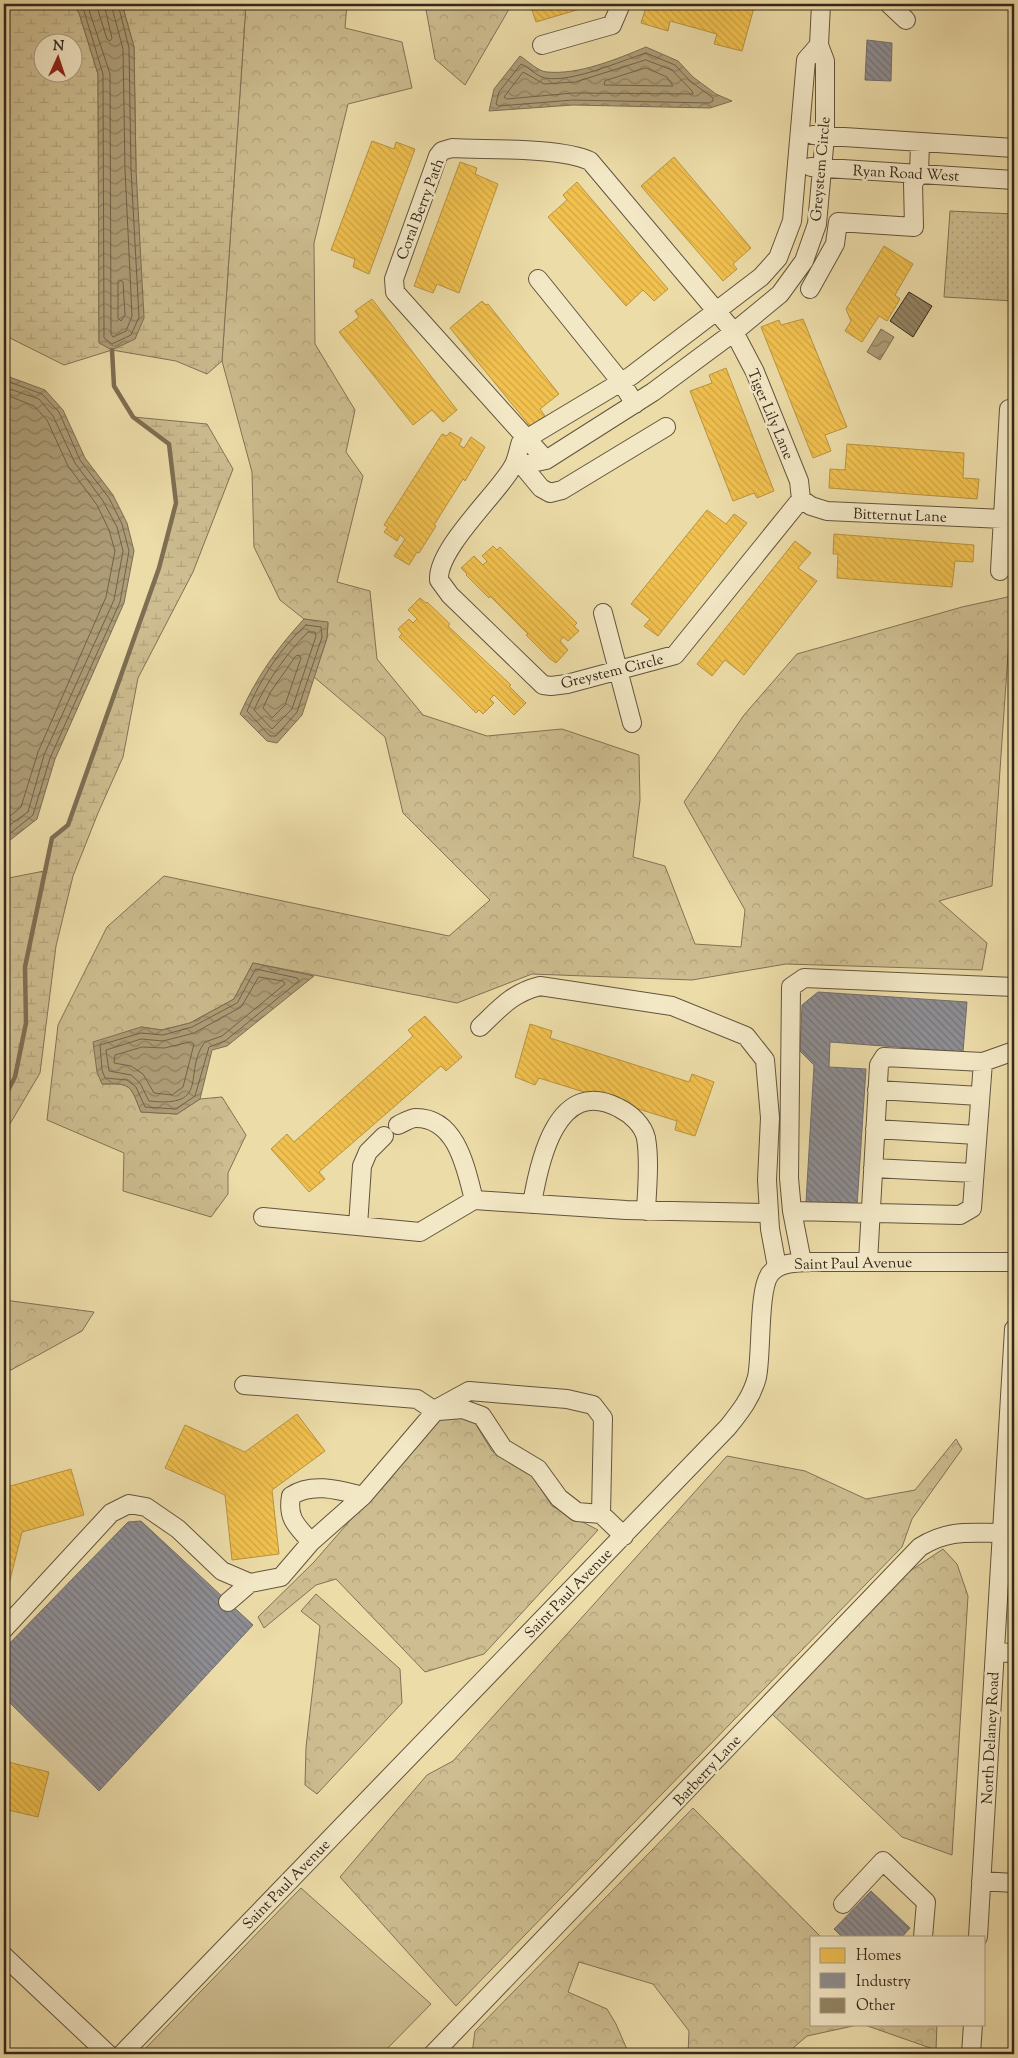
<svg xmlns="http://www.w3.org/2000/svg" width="1018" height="2058" font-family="'Sorts Mill Goudy',serif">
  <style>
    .grass { fill: #cdbd90; stroke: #817256 }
    .forest { fill: url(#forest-crowns); stroke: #817256 }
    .wetland { fill: url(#wetland-marsh); stroke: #817256; fill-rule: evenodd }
    .park { fill: url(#park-dots); stroke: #817256 }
    .water { fill: url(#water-waves); stroke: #7e6e53 }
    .homes { fill: url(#homes-back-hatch); stroke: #b9933f }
    .industry { fill: url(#industry-back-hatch); stroke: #736e6e }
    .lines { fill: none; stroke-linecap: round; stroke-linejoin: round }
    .shore { stroke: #72624a; stroke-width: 1 }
    .stream { stroke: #7e6e53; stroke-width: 4.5 }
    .building { fill: url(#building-back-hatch); stroke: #35271b }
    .minor-casing { stroke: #63543e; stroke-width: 20 }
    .minor { stroke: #f3e8c6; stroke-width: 18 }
    .labels { text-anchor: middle; stroke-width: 5; stroke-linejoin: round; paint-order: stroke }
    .street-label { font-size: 15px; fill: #35271b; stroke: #f3e8c6 }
  </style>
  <defs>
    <pattern id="forest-crowns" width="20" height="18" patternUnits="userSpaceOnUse" patternTransform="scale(1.25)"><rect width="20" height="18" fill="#cdbd90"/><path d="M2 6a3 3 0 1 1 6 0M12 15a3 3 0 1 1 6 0" fill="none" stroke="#b1a27c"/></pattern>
    <pattern id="wetland-marsh" width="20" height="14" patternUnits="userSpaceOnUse" patternTransform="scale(1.25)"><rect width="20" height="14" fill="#cdbd90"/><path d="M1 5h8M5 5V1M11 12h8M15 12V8" fill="none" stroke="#b1a27c"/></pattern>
    <pattern id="park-dots" width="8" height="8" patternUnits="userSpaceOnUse" patternTransform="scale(1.25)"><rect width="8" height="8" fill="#cdbd90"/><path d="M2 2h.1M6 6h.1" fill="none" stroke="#b1a27c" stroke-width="1.8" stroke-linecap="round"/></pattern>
    <pattern id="water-waves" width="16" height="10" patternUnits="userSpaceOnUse" patternTransform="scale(1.25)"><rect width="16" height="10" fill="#ae9e78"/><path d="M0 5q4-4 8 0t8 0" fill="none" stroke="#8e8162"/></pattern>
    <pattern id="homes-back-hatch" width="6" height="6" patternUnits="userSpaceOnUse" patternTransform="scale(1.25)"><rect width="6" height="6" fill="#f2c14e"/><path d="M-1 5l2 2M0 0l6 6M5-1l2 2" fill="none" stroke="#d0a644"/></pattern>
    <pattern id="industry-back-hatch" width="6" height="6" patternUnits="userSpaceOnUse" patternTransform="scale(1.25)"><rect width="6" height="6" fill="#8d8d92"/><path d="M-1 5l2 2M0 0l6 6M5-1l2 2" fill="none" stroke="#747376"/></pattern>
    <pattern id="building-back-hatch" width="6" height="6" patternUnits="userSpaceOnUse" patternTransform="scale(1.25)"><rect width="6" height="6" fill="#948564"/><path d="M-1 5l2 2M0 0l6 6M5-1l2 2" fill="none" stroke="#7a6d52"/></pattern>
  </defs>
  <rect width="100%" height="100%" fill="#ecdca8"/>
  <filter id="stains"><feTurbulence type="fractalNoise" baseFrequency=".004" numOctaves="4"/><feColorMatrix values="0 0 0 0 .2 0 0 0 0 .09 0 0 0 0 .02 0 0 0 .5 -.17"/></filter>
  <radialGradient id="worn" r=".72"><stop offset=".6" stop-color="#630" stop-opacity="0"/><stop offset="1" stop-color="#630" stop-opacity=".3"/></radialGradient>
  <path class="grass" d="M301 1888 431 2004 382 2054H140Z"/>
  <path class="forest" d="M246 4H347L345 28 402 42 412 88 348 104 314 243 315 344 355 410 346 452 363 476 337 582 370 591 377 659 423 715 487 736 562 729 639 755 640 800 633 857 665 866 695 944 741 947 745 910 684 802 744 715 797 654 962 607 1012 596 992 886 939 901 987 943 982 970 786 964 692 980 532 974 457 1003 253 963 234 999 190 1023 162 1030 141 1027 102 1084C132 1083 130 1085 141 1112L177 1114 200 1099 222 1097 246 1135 228 1173V1194L211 1217 123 1191 124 1153 47 1120 58 1025 107 927 164 876 449 936 490 900 403 813 385 737 314 677 327 638 328 623 304 619 280 600 254 547 252 472 222 361Z
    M425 4H512L465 85 435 59Z
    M4 1300 94 1312 82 1331 11 1370 4 1367Z
    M457 1416 475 1423 492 1451 531 1474 552 1506 598 1530 484 1654 425 1672 336 1579 316 1585 264 1628 258 1617 314 1562 438 1419Z
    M956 1439 962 1449 912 1519 902 1547 456 2006 340 1877 427 1775 453 1761 727 1456 805 1471 866 1499 915 1490Z
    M943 1549 957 1564 968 1596 952 1855 902 1837 772 1714 907 1573Z
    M316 1594 400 1669 402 1703 317 1794 305 1785 306 1747 320 1626 301 1611Z
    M693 1808 821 1937H812V2024H862L807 2036 786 2054H688L689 2031 653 1984 579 1962 568 1992 607 2009 616 2024 629 2054H472L475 2031Z
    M862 2024H937L936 2050Z"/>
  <path class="wetland" d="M4 4H73L79 13 98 74 99 342 112 350 136 169 134 47 122 4H246L222 361 207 374 176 361 112 350 64 365 4 335ZM42 42H72V72H42Z
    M133 417 207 424 233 469 193 572 138 678 123 757 98 813 73 876 56 946 40 1073 4 1134V879L44 871 52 838 68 825 159 568 176 503 169 444Z"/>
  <path class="park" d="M950 211 1014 214V301L944 297Z"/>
  <path class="water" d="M73 4H122L134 47 136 169 144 318 135 339 112 350 99 343 98 74 79 13Z
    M646 47 678 61 693 77 716 94 732 101 710 108 573 105 489 111 494 89 520 56C528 61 539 72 547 72 579 75 617 59 646 47Z
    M881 329 894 337 880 360 867 352Z
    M4 375 45 390 63 410 85 458 113 495 127 523 134 551 124 603 55 759 37 819 9 841 4 840Z
    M304 619 328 622 327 638 302 715 277 743 267 741 240 714C256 678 277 648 304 619Z
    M253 963 314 976 227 1046 212 1050 200 1099 177 1114 141 1112C130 1085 132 1083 102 1084L97 1072 93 1042 141 1027 162 1030 190 1023 234 999Z"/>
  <path class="homes" d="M530 4H597L536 22Z
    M647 4H755L742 51 714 44 717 34 670 21 668 31 641 23Z
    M919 4H930L925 9Z
    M372 141 394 149 396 142 415 149 369 274 353 267 355 259 331 250Z
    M674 157 751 248 733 264 737 269 723 281 641 186Z
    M460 162 477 168 475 174 498 184 459 293 437 284 433 293 414 286Z
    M577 182 668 289 654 301 643 290 626 306 548 217 567 200 563 195Z
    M884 246 913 264 895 295 900 299 887 321 879 316 862 342 845 331 851 321 846 309Z
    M372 299 457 410 443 422 432 410 413 425 339 332 359 317 355 311Z
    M482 301 486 305 488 304 559 394 540 409 545 416 530 426 450 328Z
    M803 319 847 427 825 435 831 451 813 458 761 327 779 320 781 325Z
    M726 368 774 491 757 498 754 493 733 501 690 391 712 383 709 375Z
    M450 432 462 439 459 445 464 448 471 437 485 447 465 481 463 479 434 525 436 526 419 553 417 552 409 565 394 556 405 539 400 535 397 541 384 532 388 527 384 525 442 434 447 436Z
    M847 444 964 453 963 478 979 479 977 499 829 488 830 469 845 470Z
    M707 510 726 524 734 514 747 523 658 636 644 626 650 619 631 604Z
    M834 534 974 545 973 562 955 561 952 587 837 578 838 554H833Z
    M795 541 811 553 798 568 817 581 744 675 725 660 712 676 697 664Z
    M493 546 497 550 500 547 577 623 574 626 579 631 568 641 563 637 560 641 568 650 556 663 549 658 526 635 528 634 490 596 489 598 466 575 467 574 461 568 474 556 483 565 487 561 482 556Z
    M420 598 426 603 427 602 450 624 448 626 511 685 509 686 526 703 514 715 494 695 490 699 494 703 483 714 479 710 476 713 399 637 402 634 398 629 409 619 413 623 417 619 408 610Z
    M425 1016 462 1057 446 1071 441 1066 319 1172 325 1179 309 1192 271 1149 287 1134 294 1142 413 1036 408 1030Z
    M530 1024 552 1031 550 1038 689 1082 692 1074 714 1082 695 1136 675 1130 677 1121 539 1078 535 1085 515 1077Z
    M297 1414 325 1451 272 1490 279 1554 232 1560 225 1495 165 1468 185 1425 245 1452Z
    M71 1469 84 1515 22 1532 6 1596 4 1595V1484L7 1487Z
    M4 1761 49 1772 38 1817 4 1809Z"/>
  <path class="industry" d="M867 40 892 43 891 81 865 80Z
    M818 992 967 1002 963 1052 830 1042 829 1067 866 1069 857 1206 806 1202 814 1065 800 1051 802 1005Z
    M141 1521 253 1625 99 1791 4 1697V1649L128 1522Z
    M871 1891 910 1928 902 1937H842L834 1929Z"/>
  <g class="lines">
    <path class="shore" d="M79 4 84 11 103 74 104 338 112 344 131 335 139 317 131 169 129 48 118 4
      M87 4 110 74 111 334 113 337 126 331 132 316 125 169 123 49 111 4
      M96 4 107 39 110 41 112 38 104 4
      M646 53 675 65 690 81 713 98V101L709 103 573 100 499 106 496 104 499 92 521 64C529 67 536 76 545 78 572 83 620 61 646 53Z
      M646 60 672 70 692 91 693 94 573 93 507 99 504 97 523 72 544 84 575 82Z
      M646 68 667 77 673 86 604 85 605 81Z
      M120 280 123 282 125 315 121 321 118 318V282Z
      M4 380 42 394 59 412 80 460 109 498 122 524 129 551 120 602 50 758 33 815 8 835 4 836
      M4 387 39 399 53 416 75 463 103 501 117 527 123 551 114 600 44 755 28 812 4 829
      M4 394 34 406 47 420 68 466 97 505 109 530 115 551 106 597 38 752 21 807 4 821
      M306 625 321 627 322 637 297 712 276 736H270L247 711C260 680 280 648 306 625Z
      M308 632H315L316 636 292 709 272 729 254 710C267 681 286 654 308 632Z
      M296 656 299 655 301 658 285 705 272 718 263 708 270 693Z
      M256 969 297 978 299 981 225 1041 209 1047 195 1096 176 1109 145 1107 136 1087 127 1080 105 1078 102 1070 100 1045 141 1033 163 1035 192 1027 237 1003Z
      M259 977 283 981 285 984 222 1036 205 1042C182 1072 212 1108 149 1101L140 1083 131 1075 109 1071 106 1050 141 1039 163 1041 194 1033 241 1007Z
      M191 1042 194 1044 183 1087 172 1095 154 1093 143 1074 131 1066 114 1063 115 1055 142 1047 164 1048Z"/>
    <path class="stream" d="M4 1098 15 1077 26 1023 25 967 52 838 68 825 159 568 176 503 169 444 133 417 114 386 112 350"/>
  </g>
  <path class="building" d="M909 292 932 306 913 337 890 321Z"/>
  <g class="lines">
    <defs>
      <path id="minor" d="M889 4 906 20
        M542 45 612 25 621 4
        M813 135 1014 148
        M811 167 1014 180
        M538 279 621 382 635 404
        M810 289 835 244 838 222 914 227 913 183 919 175 920 142
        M546 460 395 292 394 279 438 156 442 151 452 148C488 150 560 147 590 161L734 332 755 372 799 481 801 499
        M522 465 541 488 550 493 562 490 666 427
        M513 467 546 460 653 392 734 332 780 294 804 261 817 224 825 136V61L819 45 821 4
        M801 499 675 655 567 684 551 686 543 685 450 595 439 580C437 549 496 495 512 468 517 461 518 450 521 442L631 376 761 277 778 258 792 221 806 60 819 45
        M801 499 811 506 827 511 1003 519
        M1000 571 1009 409
        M603 613 632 723
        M480 1027C500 1008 512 993 540 986L672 1006 746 1036 765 1060 770 1118 767 1180 770 1229 777 1267
        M983 1062 972 1208 960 1215 792 1211 789 1178 791 987 804 978 1014 987
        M877 1090 980 1096
        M398 1125C403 1123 410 1118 416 1118 457 1118 466 1169 474 1200
        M875 1129 977 1135
        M873 1168 974 1173
        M532 1204C539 1162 557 1075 619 1108 631 1114 643 1125 646 1138 650 1161 647 1188 646 1211
        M792 1211 802 1262
        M263 1217 420 1232 474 1200 626 1210 769 1213
        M358 1226 362 1166 368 1152 384 1136
        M868 1262 879 1065 884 1057 983 1062 1014 1051
        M244 1385 417 1399 435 1411
        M438 1411 463 1409 482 1416 503 1448 538 1469 559 1498 577 1512 601 1514 624 1536
        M311 1542 363 1496
        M228 1602 250 1583
        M4 1629 111 1513 129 1504 146 1507 178 1529 222 1571 250 1583 281 1577 311 1542C297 1526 287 1519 291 1496 312 1482 339 1490 363 1496L438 1408 469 1391 567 1399 593 1405 603 1418 601 1514
        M995 1652 1014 1653
        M981 1881 1014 1883
        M843 1904 883 1861 926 1902 923 1937
        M978 1937 1014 1329
        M4 1956 108 2054
        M122 2054 728 1427C740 1412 752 1397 757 1377 762 1353 758 1290 770 1274 779 1262 796 1263 810 1262H1014
        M433 2054 920 1547C948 1529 970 1533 1002 1533
        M971 2054 973 2024"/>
    </defs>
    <use href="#minor" class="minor-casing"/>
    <use href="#minor" class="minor"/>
  </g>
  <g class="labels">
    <g class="street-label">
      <text transform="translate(820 169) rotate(-85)" y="5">Greystem Circle</text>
      <text transform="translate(906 173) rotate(3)" y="5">Ryan Road West</text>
      <text transform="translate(420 209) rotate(-69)" y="5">Coral Berry Path</text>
      <text transform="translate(771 414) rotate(67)" y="5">Tiger Lily Lane</text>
      <text transform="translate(900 515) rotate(2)" y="5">Bitternut Lane</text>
      <text transform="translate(612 671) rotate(-14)" y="5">Greystem Circle</text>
      <text transform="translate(853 1263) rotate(-1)" y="5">Saint Paul Avenue</text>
      <text transform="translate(568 1593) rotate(-46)" y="5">Saint Paul Avenue</text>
      <text transform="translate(990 1738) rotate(-87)" y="5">North Delaney Road</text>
      <text transform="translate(707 1770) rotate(-47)" y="5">Barberry Lane</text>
      <text transform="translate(286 1884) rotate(-46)" y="5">Saint Paul Avenue</text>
    </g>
  </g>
  <rect width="1018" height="2058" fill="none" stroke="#ecdca8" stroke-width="20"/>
  <rect x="5" y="5" width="1008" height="2048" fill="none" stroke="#35271b" stroke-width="2.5"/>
  <rect x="10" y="10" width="998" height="2038" fill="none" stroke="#35271b"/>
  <rect x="810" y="1936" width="175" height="90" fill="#f3e8c6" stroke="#a79b82"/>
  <rect x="820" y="1948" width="25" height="15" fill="#f2c14e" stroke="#a79b82"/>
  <text x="856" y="1960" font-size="15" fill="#35271b">Homes</text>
  <rect x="820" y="1973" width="25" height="15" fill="#8d8d92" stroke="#a79b82"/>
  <text x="856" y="1986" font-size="15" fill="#35271b">Industry</text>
  <rect x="820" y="1998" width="25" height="15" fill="#948564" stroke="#a79b82"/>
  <text x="856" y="2010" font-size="15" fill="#35271b">Other</text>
  <g transform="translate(58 58) rotate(3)"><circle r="24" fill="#f3e8c6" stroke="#a79b82"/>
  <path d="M0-4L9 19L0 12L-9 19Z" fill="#8f2418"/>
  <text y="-8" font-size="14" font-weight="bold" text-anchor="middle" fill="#35271b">N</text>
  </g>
  <rect width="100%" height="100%" filter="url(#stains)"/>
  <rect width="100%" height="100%" fill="url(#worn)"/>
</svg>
